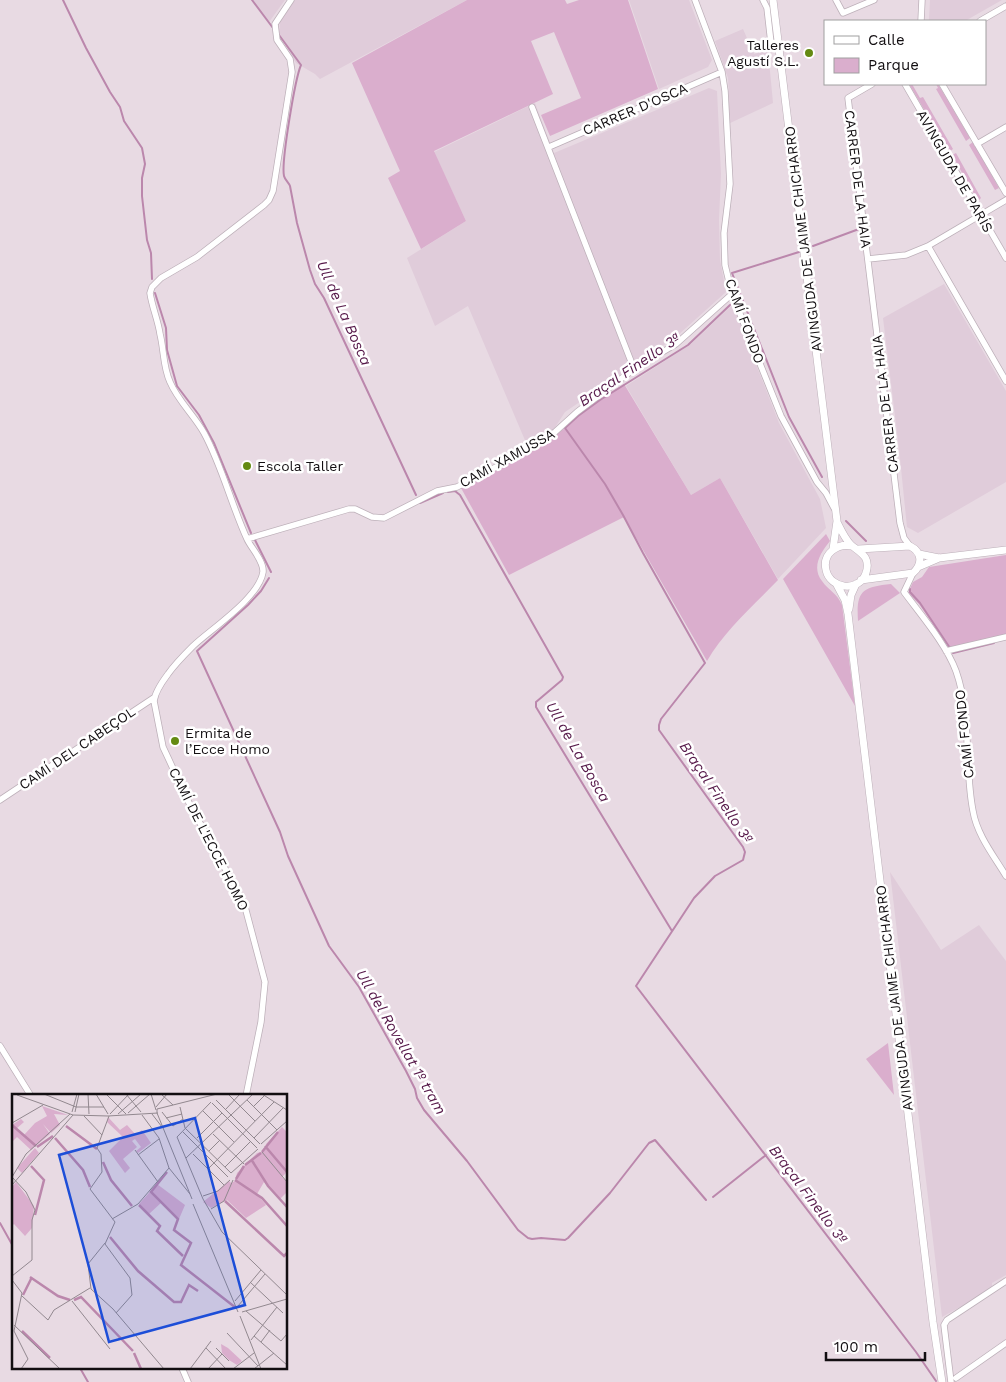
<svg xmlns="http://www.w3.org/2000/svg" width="1006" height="1382" font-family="'Work Sans',sans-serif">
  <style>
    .built { fill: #e0ccda }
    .green { fill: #daaecd }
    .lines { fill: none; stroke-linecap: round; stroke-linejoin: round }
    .stream { stroke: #bb87ac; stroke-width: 2 }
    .minor-casing { stroke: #bdb0b9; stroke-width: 7 }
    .tertiary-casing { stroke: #bdb0b9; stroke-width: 8 }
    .minor { stroke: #fff; stroke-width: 5.5 }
    .tertiary { stroke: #fff; stroke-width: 7 }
    .poi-dot { fill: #648a12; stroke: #fff; stroke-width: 2 }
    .labels { text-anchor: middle; stroke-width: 5; stroke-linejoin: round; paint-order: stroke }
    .poi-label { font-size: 14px; fill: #120e11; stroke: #fff; text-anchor: start }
    .street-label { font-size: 14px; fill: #120e11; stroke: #fff }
    .water-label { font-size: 15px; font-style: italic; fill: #561849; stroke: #fff }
    .inset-river { fill: none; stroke: #bb87ac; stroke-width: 2.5 }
    .inset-road { fill: none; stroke: #92888f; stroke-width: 1 }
    .view { fill: #1d4ed8; fill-opacity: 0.15; stroke: #1d4ed8; stroke-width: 2.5 }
    .inset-edge { fill: none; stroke: #120e11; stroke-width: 2.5 }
  </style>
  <rect width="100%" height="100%" fill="#e8dae3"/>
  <path class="built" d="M252 0H285L269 22Z
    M295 0H467L320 79 315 74 296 63 279 34 280 22Z
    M629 0H689L712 60 708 67 659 89Z
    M930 0H1002L965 21H929Z
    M743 29 754 54 768 50 773 103 728 124V101L729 94 728 78 715 41Z
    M709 88 717 91 721 174 719 220 720 260 726 292 677 336 565 412 554 429 527 445 468 306 435 326 407 258 466 221 434 152 535 103 554 153Z
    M944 284 1006 391V482L918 533 907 527 899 449 883 318Z
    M730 307 734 308 779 423 820 499 826 528 778 579 720 478 691 495 626 386 691 344Z
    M890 872 941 950 979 925 1006 961V1275L992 1283V1286L973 1300 942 1317Z"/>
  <path class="green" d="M467 0H565L567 4 579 0H628L658 89 550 136 541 115 581 98 554 32 531 41 553 94 434 151 466 221 421 249 388 178 400 171 352 63Z
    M909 84H912L920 98 923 97 953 149 949 152Z
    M936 84H938L970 138 966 141 936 89 938 88Z
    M973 142 999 188 995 190 969 145Z
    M956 153 981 198 978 201 952 155Z
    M624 384 691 495 720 478 778 580C754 605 724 631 707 661L624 517 509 575 461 488C496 470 534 452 565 428 570 424 574 418 579 414 593 403 609 394 624 384Z
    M826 534 830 541C821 552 811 567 822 581 829 591 837 593 842 605L855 706 783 579Z
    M1006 555V635L949 648 919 604 908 593 913 582 922 577 929 567Z
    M891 584 900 593 858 621C856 591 862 587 891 584Z
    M888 1043 894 1095 866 1059Z"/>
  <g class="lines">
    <path class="stream" d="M63 0 86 48 110 92 120 107 124 121 142 148 145 164 142 178V196L147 240 151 253 152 279
      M252 0 273 28
      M279 35 301 65C295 79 281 163 284 176 285 180 289 183 290 186L297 223 310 270 315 284 324 298 416 495
      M813 246 859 229
      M799 252 732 273 789 417 822 477
      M155 293 166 328 167 350 177 386 199 415 214 443 251 533
      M730 305 688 345 600 400 578 416 565 428 605 484 623 515 643 553 705 663 661 719 659 725V730L743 847 745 852 743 860 715 876 694 898 636 986 916 1352 936 1381
      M448 492 455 491 460 495 563 677 562 680 536 702V707L672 931
      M420 503 443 493
      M846 521 866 541
      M255 540 271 572
      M269 578 261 591 248 605 197 651 280 832 288 856 329 946 359 987 406 1071 415 1089 417 1098 424 1110 467 1161 518 1230 528 1238 532 1239 541 1238 565 1240 568 1238 610 1193 649 1143 655 1140 706 1200
      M910 589V592L920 603 950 648
      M953 653 994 643
      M713 1197 766 1155
      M0 1223 14 1248
      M80 1368 88 1382"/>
    <defs>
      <path id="minor" d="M695 0 722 72 725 91 730 184 724 233 725 265 732 294 781 416 817 482 826 493 834 508
        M763 0 767 8 771 43 779 42
        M836 0 843 13 874 0
        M921 21 922 0
        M980 21 1006 6
        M872 84 848 98 900 523 904 538 910 546
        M905 84 1006 258
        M942 84 1006 193
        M532 107 634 369
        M977 144 1006 127
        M549 147 722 72
        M928 246 1006 381
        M868 259 906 255 928 246 1006 200
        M247 539 349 509H355L372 517 384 518 437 491 457 487 500 465 555 432 577 412 634 369 676 344 732 294
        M913 573 904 592C921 615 946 644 956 671 972 716 964 766 973 811 977 835 994 856 1006 876
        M946 651 1006 637
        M0 800 155 697
        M0 1046 31 1096
        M246 1096 261 1022 265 982 244 903 190 805 163 747 154 701C155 692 162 682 168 674 175 664 184 655 193 646 211 629 259 598 263 572 264 561 251 548 247 539 231 504 222 466 204 433 194 415 178 401 170 382 163 367 164 350 160 334 158 320 152 307 150 293L152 287 161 278 197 257 264 205 269 200 273 191 292 72 290 59 277 40 275 24 291 0
        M182 1368 188 1382
        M956 1378 1006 1343
        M951 1382 944 1325 947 1320 1006 1281"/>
      <path id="tertiary" d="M773 0 837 521 833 549
        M837 522C841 530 845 539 851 545 861 553 871 557 866 573 859 593 830 589 826 570 822 553 838 543 852 546
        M859 549 910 546C922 552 923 564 913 573L861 580
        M919 554 939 558 1006 550
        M918 567 939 558
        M837 585 845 600 848 614 933 1322 942 1382
        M849 609 851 595 856 584"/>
    </defs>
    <use href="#minor" class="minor-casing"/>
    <use href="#tertiary" class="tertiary-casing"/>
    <use href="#minor" class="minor"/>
    <use href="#tertiary" class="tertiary"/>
  </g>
  <g class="poi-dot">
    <circle cx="809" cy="53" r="5"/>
    <circle cx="247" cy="466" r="5"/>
    <circle cx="175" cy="741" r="5"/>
  </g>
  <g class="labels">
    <g class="poi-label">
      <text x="799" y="50" text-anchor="end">Talleres<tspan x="799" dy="16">Agustí S.L.</tspan></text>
      <text x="257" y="471">Escola Taller</text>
      <text x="185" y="738">Ermita de<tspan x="185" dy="16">l’Ecce Homo</tspan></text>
    </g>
    <g class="street-label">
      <text transform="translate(635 109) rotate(-23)" y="5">CARRER D'OSCA</text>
      <text transform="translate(955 171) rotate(60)" y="5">AVINGUDA DE PARÍS</text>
      <text transform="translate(858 179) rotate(83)" y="5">CARRER DE LA HAIA</text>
      <text transform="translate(803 239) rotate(-97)" y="5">AVINGUDA DE JAIME CHICHARRO</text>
      <text transform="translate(745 321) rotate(70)" y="5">CAMÍ FONDO</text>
      <text transform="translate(885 404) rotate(-97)" y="5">CARRER DE LA HAIA</text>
      <text transform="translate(507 458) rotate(-29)" y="5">CAMÍ XAMUSSA</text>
      <text transform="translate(964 734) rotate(-96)" y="5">CAMÍ FONDO</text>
      <text transform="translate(77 748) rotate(-34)" y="5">CAMÍ DEL CABEÇOL</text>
      <text transform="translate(209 839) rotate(63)" y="5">CAMÍ DE L'ECCE HOMO</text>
      <text transform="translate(894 998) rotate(-97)" y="5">AVINGUDA DE JAIME CHICHARRO</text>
    </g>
    <g class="water-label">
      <text transform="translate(344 313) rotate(66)" y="5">Ull de La Bosca</text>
      <text transform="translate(629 370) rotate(-34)" y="5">Braçal Finello 3ª</text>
      <text transform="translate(578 752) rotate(60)" y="5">Ull de La Bosca</text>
      <text transform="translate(716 792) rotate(56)" y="5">Braçal Finello 3ª</text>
      <text transform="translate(401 1042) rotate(60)" y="5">Ull del Rovellat 1º tram</text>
      <text transform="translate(808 1194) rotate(53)" y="5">Braçal Finello 3ª</text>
    </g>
  </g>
  <g transform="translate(12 1094)">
    <rect width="275" height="275" fill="#e8dae3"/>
    <path d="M30 12 56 21 42 20 48 31 39 39 31 30 38 40 19 56 5 43 0 48V31L9 25 12 28 4 35 12 41 23 29 35 22ZM96 23 108 36 115 31 124 41 130 36 139 49 126 59 124 57 129 53 123 45 120 47 125 53 111 65 118 74 113 79 97 57 111 43 95 28ZM270 33 275 38V78L270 83 275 88V98L268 105 252 88 245 100 254 111 234 124 215 106 199 114 191 108 217 87 219 89 223 87 225 79 245 59 252 57 254 50ZM23 54 27 59 10 79 5 74ZM4 88 22 112 20 134 13 142 2 130 0 132V93ZM145 90 173 111 167 125 150 108 137 120 127 110ZM209 250 216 254 230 267 225 271 217 266 210 259Z" fill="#daaecd"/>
    <path class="inset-river" d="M0 31 24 52M54 32 85 55M43 44 71 76 78 93M253 52 275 78M25 53 41 42M250 58 266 38M239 65 256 92 275 113M91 68 99 86 120 112M233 71 249 59M19 72 32 86 23 121M155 78 139 98 166 125 162 136 179 149 169 171 224 214M224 85 232 72M223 86 250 104 275 132M213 107 272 162 275 159M127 111 148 132 145 137 171 162M98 143 126 177 162 208H169L177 191 186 197M18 183 46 202 58 206M11 201 19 185M62 206 69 203 121 257M10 237 38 264M122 259 129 275"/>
    <path class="inset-road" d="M32 0 64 13H92M76 0 77 20M84 0 96 20M94 0 114 20M114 0 129 18M139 0 144 16M149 0 161 11M216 0 243 27M250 0 275 16M5 1 61 21 96 22M204 6 248 50M235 6 265 36M200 9 245 54M144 13 155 0M168 13 173 34 219 79M241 13 252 2M214 15 228 0M191 17 222 48M60 18 65 0M63 18 67 0M150 18 161 32 171 25M116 19 138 0M145 19 180 105M145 19V15L205 0M98 20 117 0M106 20 129 0M140 20 150 33M130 21 147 44 157 74 178 100M72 22 90 41M96 22 146 19M97 22 85 54 89 60 90 78 78 95 103 128 93 150 118 184 120 201 104 219M154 24 170 20M0 29 31 11M171 38 216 83M201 40 232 70M185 44 210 19M242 44 271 14M249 50 275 27M123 56 146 88M197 57 208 46M250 58 275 88M181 60 212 91M126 61 147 45M174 64 241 0M213 73 239 47M196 75 262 8M219 79 246 55M0 83 14 98 23 116 20 126V166L0 182M0 83 14 60 58 20M0 91 61 21M191 102 206 97 218 86M191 105 210 138 275 201M191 105 165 43 199 8M181 110 226 218M199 115 212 107 221 86M100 125 126 110 157 74M93 149 76 170 79 195 101 215 152 275M0 186 10 199 2 237 16 265 9 275M238 188 271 219M10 202 36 226 42 216 78 194M60 207 98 255M223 207 249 176M226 212 253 180M234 217 269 247 275 240M230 218 275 205M228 222 249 275M2 231 48 275M215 239 246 272M242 242 275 271M239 246 265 213M249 248 258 236M194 254 214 275M204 254 217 267M178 275 199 247M196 275 210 260M221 275 242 259M242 275 262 259"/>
    <path class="view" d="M183 24 233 211 97 248 47 61Z"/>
    <rect width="275" height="275" class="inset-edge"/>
  </g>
  <rect x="824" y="20" width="162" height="65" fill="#ffffff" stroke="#a09fa0"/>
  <rect x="834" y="36" width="25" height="8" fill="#ffffff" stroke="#a09fa0"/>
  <text x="868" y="45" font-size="15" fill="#120e11">Calle</text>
  <rect x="834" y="58" width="25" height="15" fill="#daaecd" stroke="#a09fa0"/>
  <text x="868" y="70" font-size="15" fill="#120e11">Parque</text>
  <path d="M826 1352v8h99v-8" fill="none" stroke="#120e11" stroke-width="2.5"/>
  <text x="834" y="1352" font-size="15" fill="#120e11" stroke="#ffffff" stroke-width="4" paint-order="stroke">100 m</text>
</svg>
